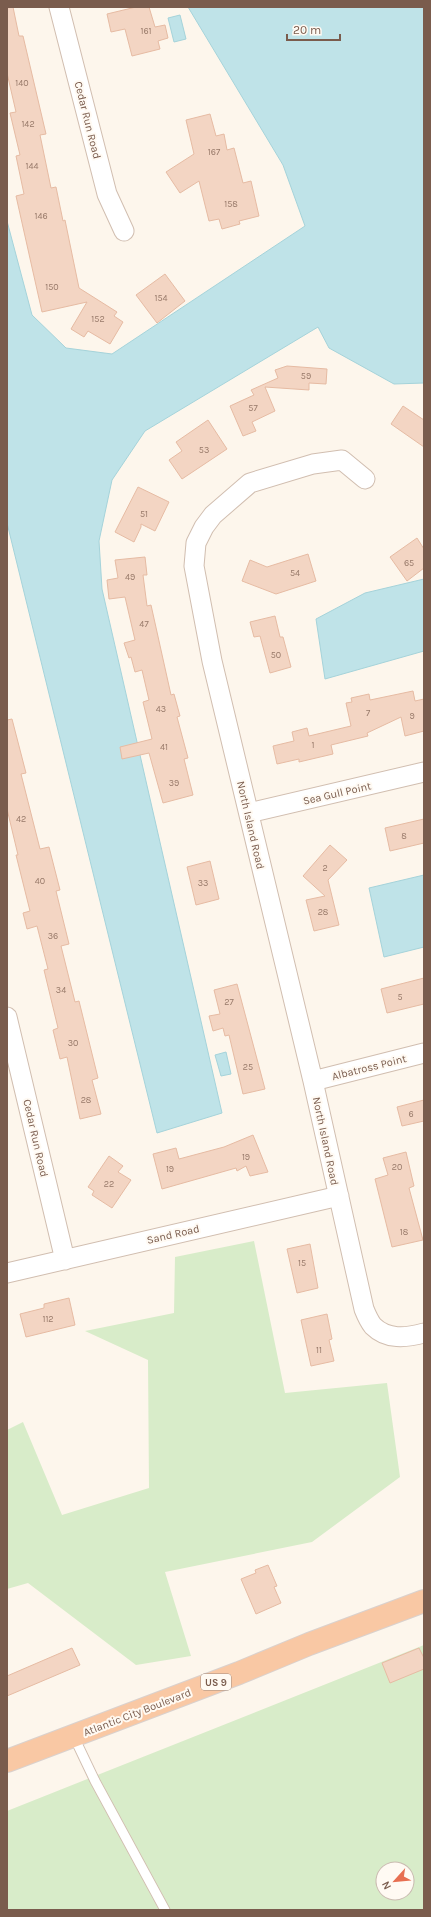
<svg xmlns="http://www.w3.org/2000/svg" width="431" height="1917" font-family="Karla,sans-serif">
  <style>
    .green { fill: #d8ecc9; fill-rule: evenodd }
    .water { fill: #bfe3e8; stroke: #a5d3da }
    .building { fill: #f3d5c3; stroke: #e6bba3 }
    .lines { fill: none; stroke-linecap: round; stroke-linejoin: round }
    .service-casing { stroke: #d1beb0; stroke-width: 11 }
    .minor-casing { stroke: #d1beb0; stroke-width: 21 }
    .trunk-casing { stroke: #dad1cd; stroke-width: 24 }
    .service { stroke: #fff; stroke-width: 9 }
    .minor { stroke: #fff; stroke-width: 19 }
    .trunk { stroke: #f9c8a4; stroke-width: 22 }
    .labels { text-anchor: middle; stroke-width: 4; stroke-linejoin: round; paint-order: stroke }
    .number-label { font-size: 9px; fill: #987a6a }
    .shield { fill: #fffaf3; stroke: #a28b7f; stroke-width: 1 }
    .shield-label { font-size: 10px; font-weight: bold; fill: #7a5c4d }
    .street-label { font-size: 11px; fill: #7a5c4d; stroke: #fffaf3 }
  </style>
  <rect width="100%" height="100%" fill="#fdf6ec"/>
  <path class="green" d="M254 1241 285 1393 387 1383 400 1477 312 1542 165 1572 191 1656 136 1665 28 1583 7 1589V1430L23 1422 62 1515 149 1488 148 1360 85 1331 174 1313 175 1257Z
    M424 1645V1910H7V1811ZM383 1869H407V1893H383Z"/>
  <path class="water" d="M188 7H424V383L394 384 329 348 318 327 145 431 112 480 99 541 102 589 222 1113 157 1133 7 523V221L32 315 66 348 112 354 305 226 283 165Z
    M180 15 186 39 174 42 168 18Z
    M424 579V651L325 679 316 619 365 593Z
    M424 875V947L384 957 369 888Z
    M226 1052 231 1074 221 1076 215 1055Z"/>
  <path class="building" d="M13 7 19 36H23L46 134 40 135 51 188 56 187 63 221 65 220 79 288 117 312 114 316 123 322 110 344 88 331 84 337 71 329 87 302 42 312 16 196 24 194 16 156 20 155 10 113 16 112 7 73V8Z
    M136 7H149L155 27 165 25 168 38 158 41 160 49 132 56 125 29 111 32 107 14Z
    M210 114 216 136 224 134 227 150 234 148 243 183 251 181 259 216 239 221 240 224 222 229 219 219 209 221 199 181 180 193 166 172 194 154 186 120Z
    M165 274 185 301 157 323 136 295Z
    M287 366 327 369 326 384 309 383V390L265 387 275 411 252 422 256 431 243 436 230 406 254 395 251 390 278 378 275 370Z
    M403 406 424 420V447L391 424Z
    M208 420 227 449 182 479 169 460 182 451 176 442Z
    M138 487 169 502 155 531 141 524V527L134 542 115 532Z
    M417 538 424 549V568L407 581 390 557Z
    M308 554 316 581 276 594 242 581 250 560 267 567Z
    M145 557 147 575H143L147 606 151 605 171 695 174 694 180 716 177 717 188 758 184 759 193 795 163 803 149 753 122 759 120 747 152 739 143 702 149 700 142 670 135 672 131 657 129 658 124 643 135 640 125 597 109 599 107 580 118 578 115 560Z
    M275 616 280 637H283L291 667 270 673 260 636 254 637 250 622Z
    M413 691 415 701 424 699V731L405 736 401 717 367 733 368 736 331 745 333 754 299 762V759L277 764 273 746 294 741 292 732 307 728 309 736 351 726 346 703 352 702 351 698 369 694 370 700Z
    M12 719 26 773 21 774 40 849 49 847 60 890 56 891 69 944 61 946 75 1002 79 1001 98 1078 92 1080 101 1114 80 1119 67 1057 60 1059 53 1030 58 1028 44 970 48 969 37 926 27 929 23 913 30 911 16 855H18L7 809V720Z
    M424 819V843L390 851 385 828Z
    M330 845 347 860 328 880 339 925 314 931 306 900 325 896 303 876Z
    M210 861 219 899 196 905 187 867Z
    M424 978V1004L387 1013 381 989Z
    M237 984 265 1089 243 1094 229 1035 225 1036 223 1028 213 1031 209 1016 220 1014 214 990Z
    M424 1100V1121L402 1126 397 1107Z
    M253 1135 268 1172 250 1176 246 1166 237 1171 236 1168 162 1189 153 1154 176 1148 179 1159 224 1147Z
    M406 1152 414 1186 409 1188 423 1240 392 1247 375 1179 388 1175 383 1158Z
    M109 1156 123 1166 118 1172 131 1180 112 1208 92 1195 94 1191 88 1187Z
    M310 1244 318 1288 297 1293 287 1249Z
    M69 1298 75 1325 26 1337 20 1314 44 1308V1304Z
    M327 1314 332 1339 329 1340 334 1361 311 1366 301 1320Z
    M268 1565 277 1586 274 1587 281 1603 256 1614 241 1579 256 1573 255 1570Z
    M72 1648 80 1665 7 1696V1676Z
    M419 1648 424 1658V1669L390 1683 382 1663Z"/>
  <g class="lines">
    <defs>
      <path id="service" d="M74 1737 95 1781 165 1910"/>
      <path id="minor" d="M59 7 107 194 124 231
        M365 479 342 460 313 464 250 483 213 515 204 527 196 543 194 566 212 661 313 1081 364 1309C366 1314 369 1321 373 1326 387 1340 406 1338 424 1333
        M249 813 424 772
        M7 1017 65 1260
        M313 1081 424 1053
        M7 1273 339 1196"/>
      <path id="trunk" d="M7 1761 239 1673 309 1644 424 1601"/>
    </defs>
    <use href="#service" class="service-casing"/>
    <use href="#minor" class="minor-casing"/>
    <use href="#trunk" class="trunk-casing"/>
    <use href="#service" class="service"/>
    <use href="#minor" class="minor"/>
    <use href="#trunk" class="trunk"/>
  </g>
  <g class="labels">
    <g class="number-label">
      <text x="146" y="34">161</text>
      <text x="22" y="86">140</text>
      <text x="28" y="127">142</text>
      <text x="214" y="155">167</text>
      <text x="32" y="169">144</text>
      <text x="231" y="207">158</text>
      <text x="41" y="219">146</text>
      <text x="52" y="290">150</text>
      <text x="161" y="301">154</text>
      <text x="98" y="322">152</text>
      <text x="306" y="379">59</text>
      <text x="253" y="411">57</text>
      <text x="204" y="453">53</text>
      <text x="144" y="517">51</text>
      <text x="409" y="566">65</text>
      <text x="295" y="576">54</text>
      <text x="130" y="580">49</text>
      <text x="144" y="627">47</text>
      <text x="276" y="658">50</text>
      <text x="161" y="712">43</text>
      <text x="368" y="716">7</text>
      <text x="412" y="719">9</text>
      <text x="313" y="748">1</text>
      <text x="164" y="750">41</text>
      <text x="174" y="786">39</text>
      <text x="21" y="822">42</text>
      <text x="404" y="839">8</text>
      <text x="325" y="871">2</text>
      <text x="40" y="884">40</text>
      <text x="203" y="886">33</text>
      <text x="323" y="915">28</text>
      <text x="53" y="939">36</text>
      <text x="61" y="993">34</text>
      <text x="400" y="1000">5</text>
      <text x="229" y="1005">27</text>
      <text x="73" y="1046">30</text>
      <text x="248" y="1070">25</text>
      <text x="86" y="1103">28</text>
      <text x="411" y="1117">6</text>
      <text x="246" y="1160">19</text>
      <text x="397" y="1170">20</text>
      <text x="170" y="1172">19</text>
      <text x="109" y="1187">22</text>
      <text x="404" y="1235">18</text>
      <text x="302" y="1266">15</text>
      <text x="48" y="1322">112</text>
      <text x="319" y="1353">11</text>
    </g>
    <rect class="shield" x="201" y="1674" width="30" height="16" rx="3"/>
    <g class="shield-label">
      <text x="216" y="1686">US 9</text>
    </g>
    <g class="street-label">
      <text transform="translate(88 120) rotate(76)" y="4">Cedar Run Road</text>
      <text transform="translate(337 793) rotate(-13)" y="4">Sea Gull Point</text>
      <text transform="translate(251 825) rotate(77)" y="4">North Island Road</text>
      <text transform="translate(369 1067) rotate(-14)" y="4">Albatross Point</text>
      <text transform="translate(36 1138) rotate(77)" y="4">Cedar Run Road</text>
      <text transform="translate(326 1141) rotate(78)" y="4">North Island Road</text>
      <text transform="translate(173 1234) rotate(-13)" y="4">Sand Road</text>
      <text transform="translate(137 1712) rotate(-21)" y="4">Atlantic City Boulevard</text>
    </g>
  </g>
  <rect width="431" height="1917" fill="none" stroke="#7a5c4d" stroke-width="16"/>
  <g transform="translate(395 1881) rotate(243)"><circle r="19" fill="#fffaf3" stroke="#cabbb1"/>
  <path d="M0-3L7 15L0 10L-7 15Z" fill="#e76f51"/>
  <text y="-6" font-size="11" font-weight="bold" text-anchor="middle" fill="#7a5c4d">N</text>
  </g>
  <path d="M287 34v6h53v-6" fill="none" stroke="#7a5c4d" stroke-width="2"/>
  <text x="293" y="34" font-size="12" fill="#7a5c4d" stroke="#fffaf3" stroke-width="3" paint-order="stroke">20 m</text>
</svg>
